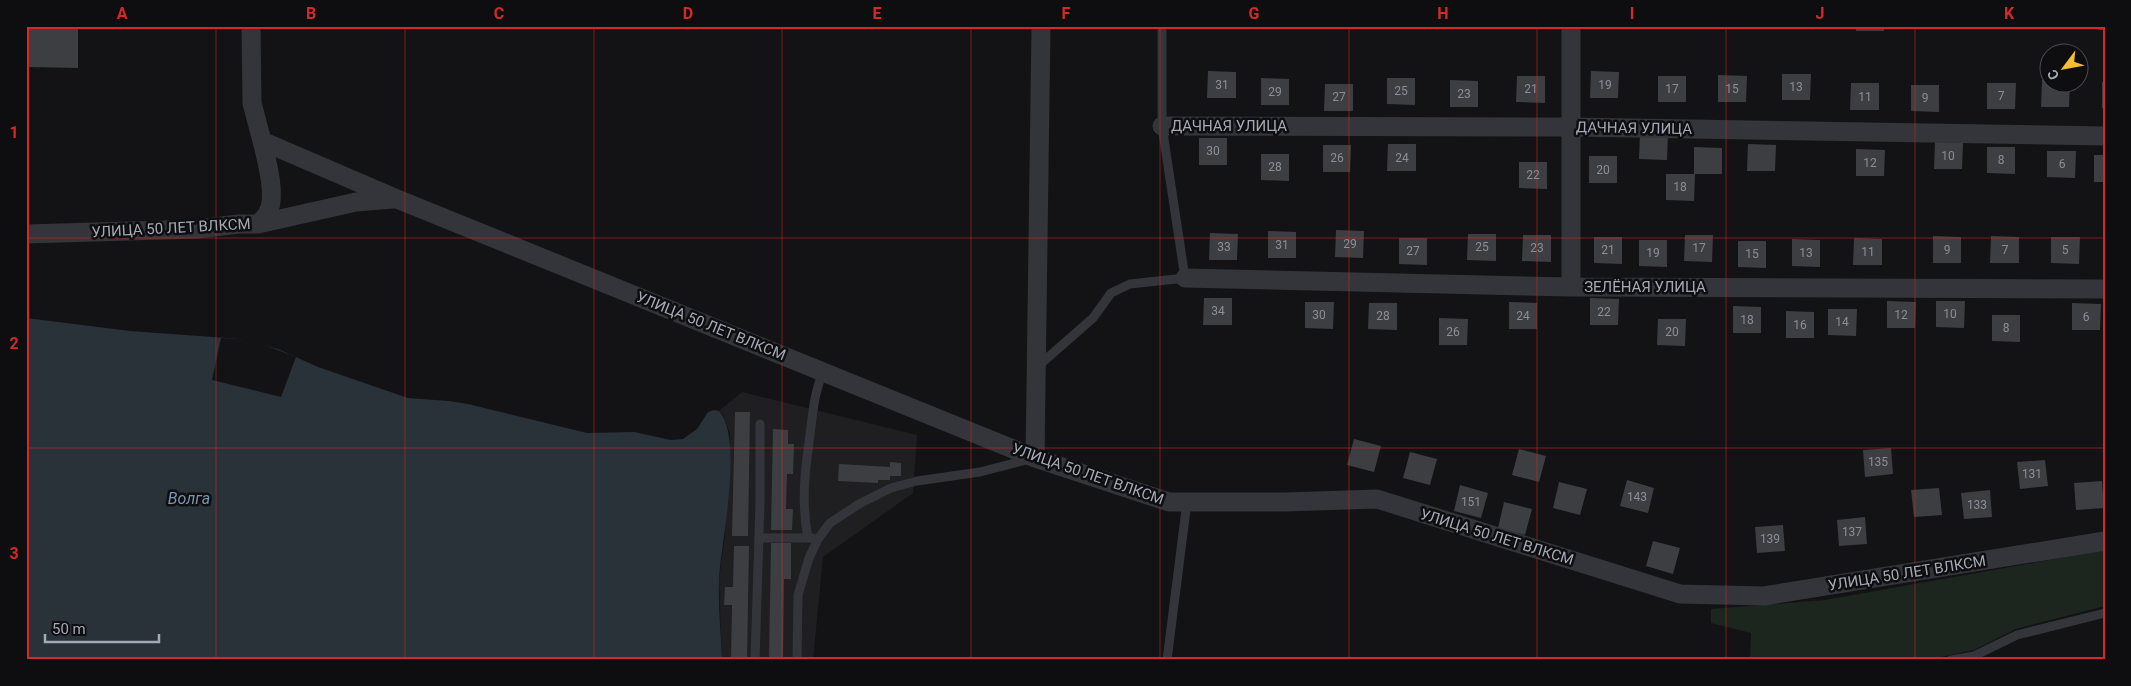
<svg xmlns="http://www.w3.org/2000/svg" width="2131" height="686" font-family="Roboto,sans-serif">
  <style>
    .built { fill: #1f1f22 }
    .green { fill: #1d251f }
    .water { fill: #293139 }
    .pier { fill: #131315 }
    .building { fill: #3d3e42 }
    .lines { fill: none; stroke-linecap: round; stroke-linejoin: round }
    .lane { stroke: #34353a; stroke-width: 9 }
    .street { stroke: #34353a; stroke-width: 19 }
    .grid { fill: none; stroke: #d62828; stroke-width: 1; stroke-opacity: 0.55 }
    .labels { text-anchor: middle; stroke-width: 5; stroke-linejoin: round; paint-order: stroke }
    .number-label { font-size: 12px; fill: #8b8e99 }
    .street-label { font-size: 15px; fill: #a5a9b6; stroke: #0e0e10 }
    .water-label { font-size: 16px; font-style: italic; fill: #7b94b2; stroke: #0e0e10 }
    .neatline { fill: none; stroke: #d62828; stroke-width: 2 }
    .grid-label { font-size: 16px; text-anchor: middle; font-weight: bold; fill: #d62828 }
  </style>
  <rect width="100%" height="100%" fill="#131315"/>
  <path class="built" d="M742 392 917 435 913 493 823 557 813 660H722L719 579 725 536 730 444V433L723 415 719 411Z"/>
  <path class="green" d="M2105 550V606L2016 629 1974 650 1931 659 1750 660 1751 633 1711 623V609L1825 600Z"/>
  <path class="water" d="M26 318 130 331 240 339 278 349 318 367 408 398 449 401 468 404 587 433 634 432 671 440 683 439 697 429 708 412 714 410 719 411C744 438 721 543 719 580 718 606 721 633 722 660H26Z"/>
  <path class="pier" d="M221 338 240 339 259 343 296 357 281 397 212 380Z"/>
  <path class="building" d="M26 26H78V68L26 67Z
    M1821 26H1849V29L1821 28Z
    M1856 26H1884V31H1856Z
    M2098 26H2105V30H2098Z
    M1208 71 1236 72V98H1207Z
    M1591 71 1619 72 1618 98H1590Z
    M1782 74H1811L1810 100H1782Z
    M1718 75 1747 76 1746 102H1718Z
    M1517 76H1545V103L1516 102Z
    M1658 76H1686V102H1658Z
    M1261 78 1289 79V105H1261Z
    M1387 78H1415V105L1387 104Z
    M1450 80 1478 81V107H1450Z
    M2042 80H2048V82H2070L2069 107H2041Z
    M2102 82H2105V108H2102Z
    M1851 83H1879V110H1850Z
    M1987 83H2016L2015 109H1987Z
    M1325 84H1353V111H1324Z
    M1911 85H1939V112L1911 111Z
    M1640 133H1668L1667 160 1639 159Z
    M1199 138H1227V165H1199Z
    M1935 142 1963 143 1962 169H1934Z
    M1388 144H1416V171H1387Z
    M1748 144 1776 145 1775 171H1747Z
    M1323 145H1351L1350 172H1323Z
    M1694 147 1722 148V174H1694Z
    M1987 147H2015V174L1987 173Z
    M1856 149 1885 150 1884 176H1856Z
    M2047 151H2076L2075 178 2047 177Z
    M1261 154H1289V181L1261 180Z
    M2094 155H2105V182H2094Z
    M1589 156H1617V183H1589Z
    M1519 162H1547V189L1519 188Z
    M1666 174H1695L1694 201 1666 200Z
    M1336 230 1364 231 1363 258 1335 257Z
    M1268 231 1296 232V258H1268Z
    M1210 233 1238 234 1237 260H1209Z
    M1468 234H1496V261L1467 260Z
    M1523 235H1551V262L1522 261Z
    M1685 235H1713L1712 262 1684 261Z
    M1933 236 1961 237V263H1933Z
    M1991 236 2019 237V263H1990Z
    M1594 237H1622V264L1594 263Z
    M2051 237H2080L2079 264 2051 263Z
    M1399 238H1427V265L1399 264Z
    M1854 238 1882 239V265H1853Z
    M1792 239 1820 240V267L1792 266Z
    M1639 240H1667V267L1639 266Z
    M1738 241H1766V268L1738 267Z
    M1204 298H1232V325H1203Z
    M1590 298 1619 299 1618 325H1590Z
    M1887 301 1916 302 1915 328H1887Z
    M1936 301H1965L1964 328 1936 327Z
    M1305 302H1334L1333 329 1305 328Z
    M1509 302 1537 303V329H1509Z
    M1369 303H1397V330L1368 329Z
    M2072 303 2101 304 2100 330H2072Z
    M1733 306 1761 307V333H1733Z
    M1828 309H1857L1856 336 1828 335Z
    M1786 311 1814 312V338H1786Z
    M1992 315H2020V342L1992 341Z
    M1439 318 1468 319 1467 345H1439Z
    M1658 319H1686L1685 346 1657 345Z
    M735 412H750L748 536H732Z
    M773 429 788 430V444H794L793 474H787L786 509H793L792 530H771Z
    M1354 439 1381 446 1374 472 1347 465Z
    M1891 448 1893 474 1865 477 1863 450Z
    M1519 449 1546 456 1539 482 1512 475Z
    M1410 452 1437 459 1430 485 1403 478Z
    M2045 460 2048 486 2020 489 2017 462Z
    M890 462 901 463V476H890V480H878V483L838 481 839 464 890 467Z
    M1627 480 1654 488 1648 513 1620 506Z
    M2102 481 2104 508 2076 510 2074 483Z
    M1559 482 1587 489 1580 515 1553 508Z
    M1460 485 1488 493 1481 518 1454 511Z
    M1939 488 1942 515 1914 517 1911 490Z
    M1990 490 1992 517 1964 519 1961 493Z
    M1504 502 1532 509 1525 535 1498 528Z
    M1865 517 1867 544 1839 546 1837 520Z
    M1783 525 1785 551 1757 553 1755 527Z
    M1653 541 1680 548 1673 574 1646 566Z
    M771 543H791V579H784L783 660H769Z
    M734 546H749L747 660H731L732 605H724L725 587H733Z"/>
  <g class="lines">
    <path class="lane" d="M1037 367 1093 318 1111 293 1130 284 1185 278 1162 126V26
      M759 538H813
      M808 538C801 503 805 470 810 435 813 412 814 393 823 372
      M755 660 760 503V424
      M797 660 798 595 809 558 818 539 830 523 859 504 891 488 917 481 980 472 1030 459
      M1167 660 1187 502
      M1951 660 1974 656 2017 635 2105 613"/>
    <path class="street" d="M251 26 252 103 262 141 397 199 1035 458 1169 502H1285L1377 499 1680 594 1764 596 2105 541
      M1571 26V287
      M1162 126 1571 127 2105 136
      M258 224 356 202 393 199
      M26 234 197 229 239 224H258C261 221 266 217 268 212 277 197 266 157 262 141
      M1185 278 1571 287 2105 289
      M1035 458 1041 26"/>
  </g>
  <path class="grid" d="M216 26V660M405 26V660M594 26V660M782 26V660M971 26V660M1160 26V660M1349 26V660M1537 26V660M1726 26V660M1915 26V660M26 238H2105M26 448H2105"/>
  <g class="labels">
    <g class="number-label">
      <text x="1222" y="89">31</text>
      <text x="1605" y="89">19</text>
      <text x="1796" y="91">13</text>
      <text x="1531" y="93">21</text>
      <text x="1672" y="93">17</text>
      <text x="1732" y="93">15</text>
      <text x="1401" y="95">25</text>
      <text x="1275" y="96">29</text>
      <text x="1464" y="98">23</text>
      <text x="2001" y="100">7</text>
      <text x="1339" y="101">27</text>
      <text x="1865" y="101">11</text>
      <text x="1925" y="102">9</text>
      <text x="1213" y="155">30</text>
      <text x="1948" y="160">10</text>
      <text x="1337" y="162">26</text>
      <text x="1402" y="162">24</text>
      <text x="2001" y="164">8</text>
      <text x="1870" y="167">12</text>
      <text x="2062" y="168">6</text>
      <text x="1275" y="171">28</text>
      <text x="1603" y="174">20</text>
      <text x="1533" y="179">22</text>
      <text x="1680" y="191">18</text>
      <text x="1350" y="248">29</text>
      <text x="1282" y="249">31</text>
      <text x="1224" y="251">33</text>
      <text x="1482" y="251">25</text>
      <text x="1537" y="252">23</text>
      <text x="1699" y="252">17</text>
      <text x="1608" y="254">21</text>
      <text x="1947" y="254">9</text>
      <text x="2005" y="254">7</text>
      <text x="2065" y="254">5</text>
      <text x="1413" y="255">27</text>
      <text x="1868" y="256">11</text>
      <text x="1653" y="257">19</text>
      <text x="1806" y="257">13</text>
      <text x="1752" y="258">15</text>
      <text x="1218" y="315">34</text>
      <text x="1604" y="316">22</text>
      <text x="1950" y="318">10</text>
      <text x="1319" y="319">30</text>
      <text x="1901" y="319">12</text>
      <text x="1383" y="320">28</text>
      <text x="1523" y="320">24</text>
      <text x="2086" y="321">6</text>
      <text x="1747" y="324">18</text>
      <text x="1842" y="326">14</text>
      <text x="1800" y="329">16</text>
      <text x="2006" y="332">8</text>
      <text x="1453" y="336">26</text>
      <text x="1672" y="336">20</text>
      <text x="1878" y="466">135</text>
      <text x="2032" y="478">131</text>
      <text x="1637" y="501">143</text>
      <text x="1471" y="506">151</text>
      <text x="1977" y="509">133</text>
      <text x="1852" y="536">137</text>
      <text x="1770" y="543">139</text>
    </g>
    <g class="street-label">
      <text x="1229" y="131">ДАЧНАЯ УЛИЦА</text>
      <text transform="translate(1634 128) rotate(1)" y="5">ДАЧНАЯ УЛИЦА</text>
      <text transform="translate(171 228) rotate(-3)" y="5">УЛИЦА 50 ЛЕТ ВЛКСМ</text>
      <text x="1645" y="292">ЗЕЛЁНАЯ УЛИЦА</text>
      <text transform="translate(711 326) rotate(22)" y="5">УЛИЦА 50 ЛЕТ ВЛКСМ</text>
      <text transform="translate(1088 474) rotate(19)" y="5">УЛИЦА 50 ЛЕТ ВЛКСМ</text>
      <text transform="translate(1497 537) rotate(17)" y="5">УЛИЦА 50 ЛЕТ ВЛКСМ</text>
      <text transform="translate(1907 573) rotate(-9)" y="5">УЛИЦА 50 ЛЕТ ВЛКСМ</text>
    </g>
    <g class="water-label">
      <text x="189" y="504">Волга</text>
    </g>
  </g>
  <rect width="2131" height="686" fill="none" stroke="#0e0e10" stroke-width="55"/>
  <g transform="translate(2064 68) rotate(238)"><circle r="24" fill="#0e0e10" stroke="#4a4c52"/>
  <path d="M0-4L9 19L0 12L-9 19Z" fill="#f4be2c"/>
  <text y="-8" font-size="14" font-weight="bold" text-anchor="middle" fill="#a5a9b6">С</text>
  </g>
  <path d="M45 634v8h114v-8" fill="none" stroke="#a5a9b6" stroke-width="2.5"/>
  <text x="52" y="634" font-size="15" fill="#a5a9b6" stroke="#0e0e10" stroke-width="4" paint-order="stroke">50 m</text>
  <rect x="28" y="28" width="2076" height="630" class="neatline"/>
  <g class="grid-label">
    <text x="122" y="19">A</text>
    <text x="311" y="19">B</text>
    <text x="499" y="19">C</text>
    <text x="688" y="19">D</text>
    <text x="877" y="19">E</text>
    <text x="1066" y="19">F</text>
    <text x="1254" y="19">G</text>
    <text x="1443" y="19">H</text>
    <text x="1632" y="19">I</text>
    <text x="1820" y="19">J</text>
    <text x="2009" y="19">K</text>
    <text x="14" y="138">1</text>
    <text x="14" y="349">2</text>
    <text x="14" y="559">3</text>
  </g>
</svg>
